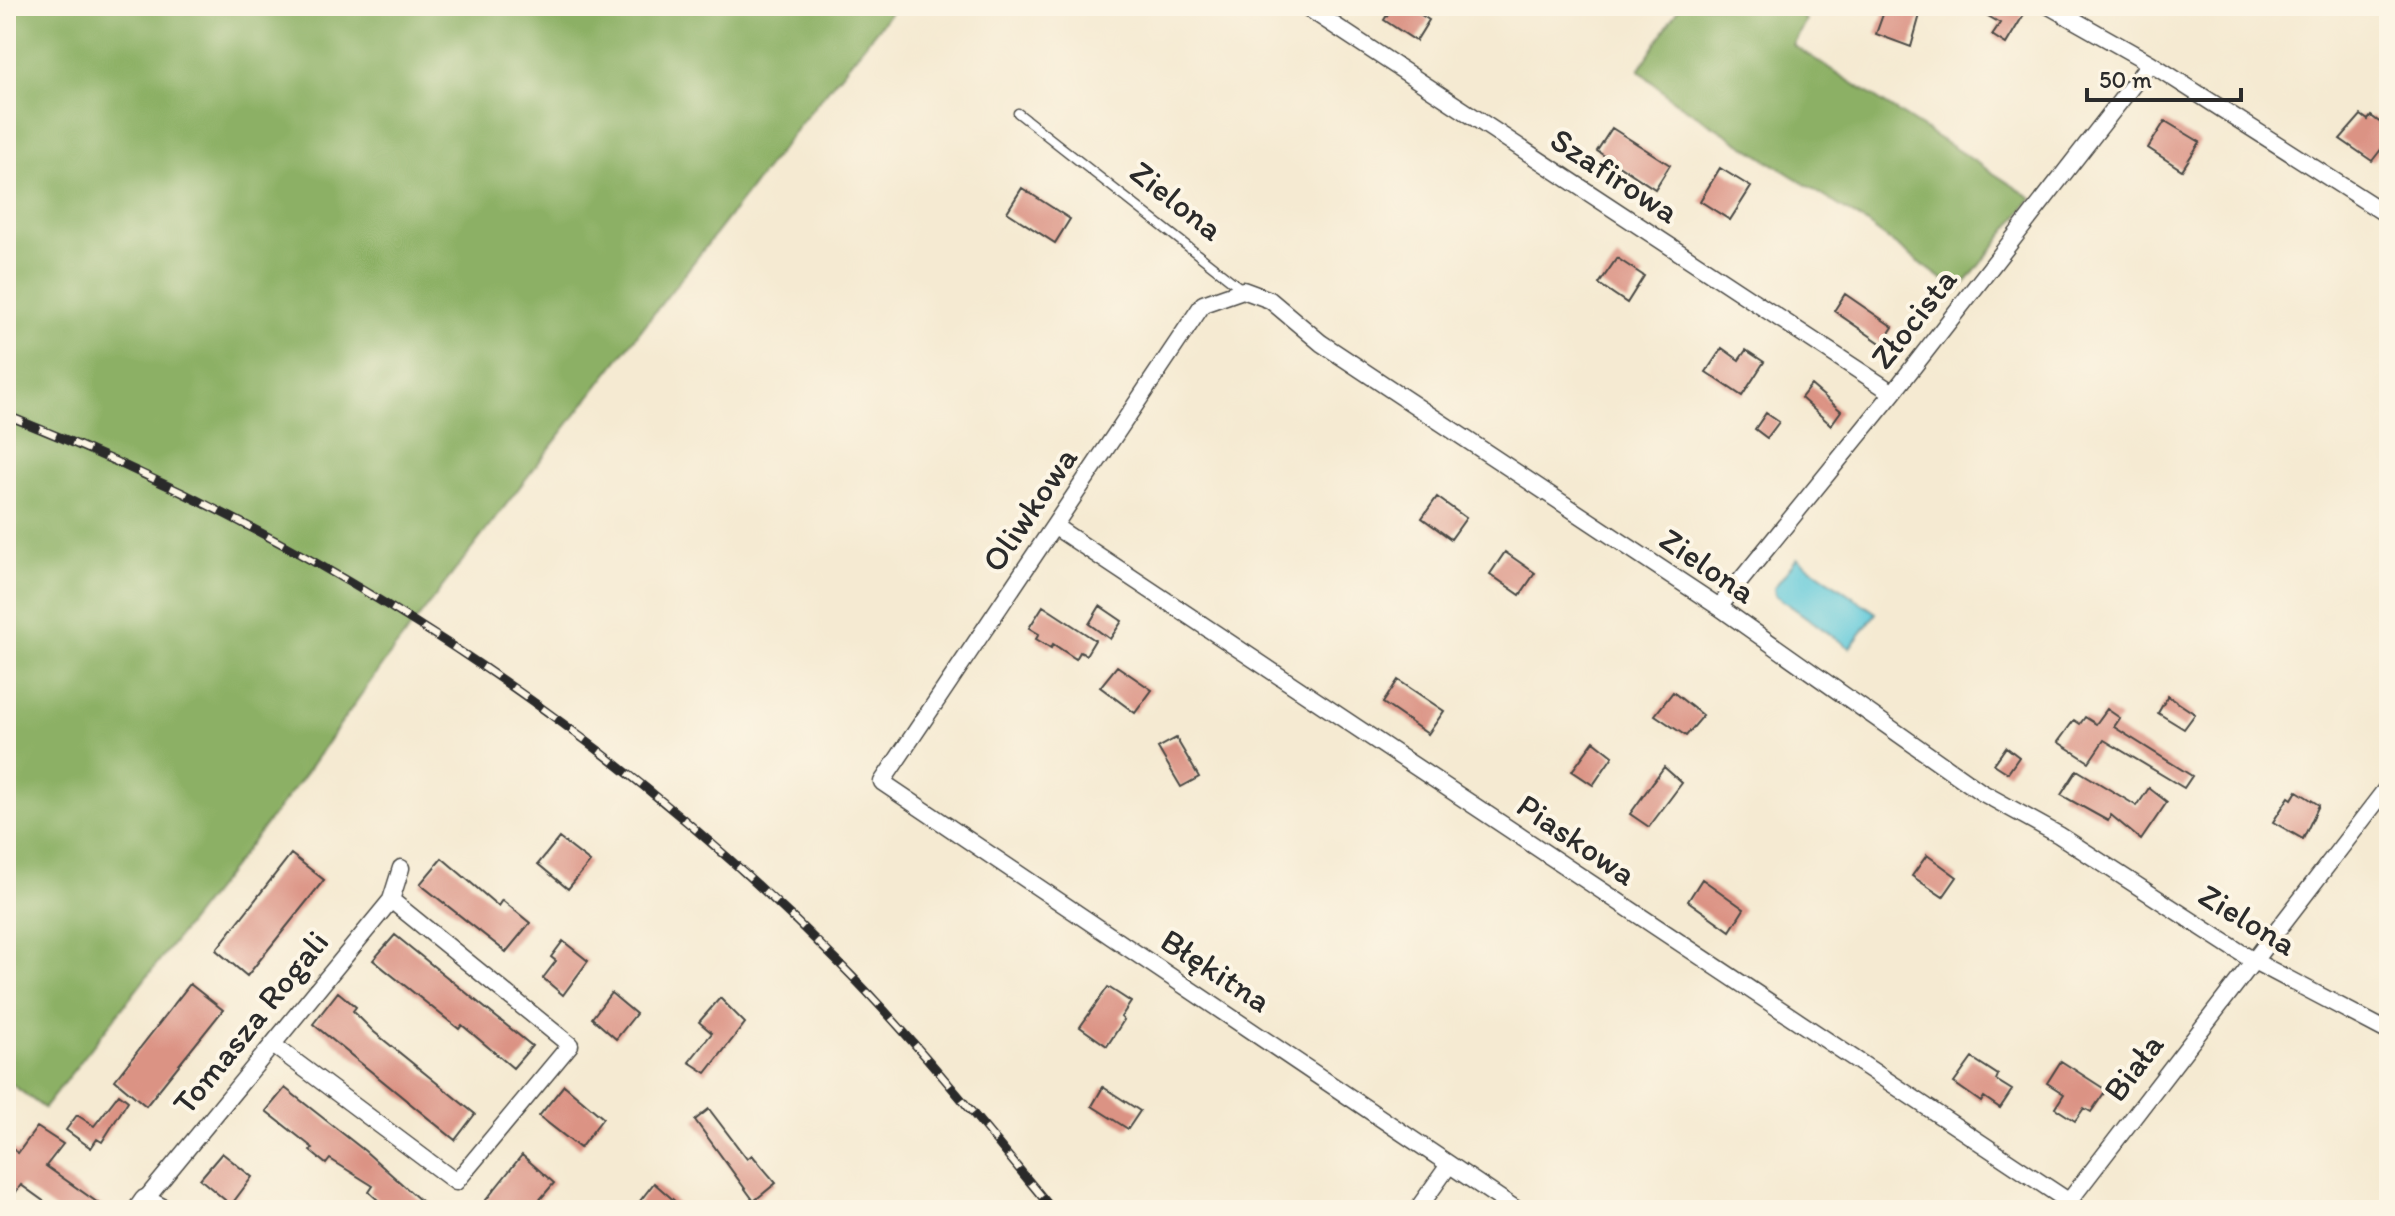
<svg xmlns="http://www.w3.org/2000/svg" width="2395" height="1216" font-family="Itim,sans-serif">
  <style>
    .forest { fill: #8cb065; stroke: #5c6e48; stroke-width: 2 }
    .water { fill: #5fc9da; stroke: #457a82; stroke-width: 2 }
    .building { fill: #db9384 }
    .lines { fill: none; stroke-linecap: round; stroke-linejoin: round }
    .service-casing { stroke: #494844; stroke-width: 11 }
    .minor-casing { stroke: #494844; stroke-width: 19 }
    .tertiary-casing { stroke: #494844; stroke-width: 23 }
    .service { stroke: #fff; stroke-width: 8 }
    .minor { stroke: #fff; stroke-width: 16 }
    .tertiary { stroke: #fff; stroke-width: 20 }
    .rail-casing { stroke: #2b2b2b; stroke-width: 9 }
    .rail { stroke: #fcf5e5; stroke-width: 6; stroke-dasharray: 18; stroke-linecap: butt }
    .labels { text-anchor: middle; stroke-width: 8; stroke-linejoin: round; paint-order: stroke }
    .street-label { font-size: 34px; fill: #2b2b2b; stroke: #fcf5e5 }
  </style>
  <rect width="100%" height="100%" fill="#fcf5e5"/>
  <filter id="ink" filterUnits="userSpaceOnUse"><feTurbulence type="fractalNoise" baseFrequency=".0125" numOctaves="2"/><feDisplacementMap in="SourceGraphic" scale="16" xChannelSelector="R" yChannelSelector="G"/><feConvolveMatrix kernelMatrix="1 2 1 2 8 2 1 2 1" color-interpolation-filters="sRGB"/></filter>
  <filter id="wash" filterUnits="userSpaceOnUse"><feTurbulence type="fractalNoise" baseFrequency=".006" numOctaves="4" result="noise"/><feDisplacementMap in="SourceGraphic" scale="32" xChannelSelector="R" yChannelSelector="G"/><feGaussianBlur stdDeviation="1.8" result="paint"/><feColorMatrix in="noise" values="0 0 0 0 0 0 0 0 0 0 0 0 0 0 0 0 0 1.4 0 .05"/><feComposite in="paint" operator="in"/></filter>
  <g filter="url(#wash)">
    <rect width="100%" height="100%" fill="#f5ead2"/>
    <path class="forest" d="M6 6H896L805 118 382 665 303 777 44 1108 6 1080Z
      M1680 6H1790L1806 20 1793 45 2032 198 1959 291 1863 221 1674 101 1639 70Z"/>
    <path class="water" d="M1797 558 1876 613 1850 648 1775 595 1774 588Z"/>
    <g id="blocks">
      <path class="building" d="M1393 6H1407L1429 20 1416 41 1384 20Z
        M1886 6 1921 11 1911 47 1876 34Z
        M1971 6H2010L2024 14 2006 44 1992 35 2000 23Z
        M2361 115 2368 120 2371 116 2389 129V139L2372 161 2340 139Z
        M2165 121 2200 142 2182 170 2148 148Z
        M1612 128 1670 165 1655 189 1597 151Z
        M1720 168 1751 187 1730 220 1700 201Z
        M1022 188 1070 219 1055 243 1007 212Z
        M1617 258 1644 276 1627 303 1599 284Z
        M1845 294 1893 327 1882 344 1834 311Z
        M1722 348 1739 360 1746 350 1764 362 1742 396 1706 372Z
        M1811 385 1841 411 1831 425 1801 398Z
        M1766 413 1779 422 1767 438 1755 429Z
        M1437 497 1466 518 1451 539 1422 518Z
        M1505 552 1535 573 1520 595 1490 574Z
        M1043 606 1095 640 1086 655 1080 652 1076 659 1053 644 1051 648 1036 639 1039 634 1029 628Z
        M1100 606 1122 621 1110 639 1089 624Z
        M1117 666 1152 690 1135 713 1100 687Z
        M1398 680 1444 711 1428 734 1383 703Z
        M1673 692 1703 716 1686 736 1655 715Z
        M2168 696 2195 714 2184 729 2158 713Z
        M2107 709 2120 718 2114 727 2192 776 2184 788 2104 740 2089 762 2058 742 2074 720 2080 724 2085 717 2096 724Z
        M1176 738 1199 777 1181 787 1158 748Z
        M1594 741 1613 756 1593 785 1572 771Z
        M2006 747 2019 757 2008 773 1994 764Z
        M1664 767 1682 783 1649 827 1630 814Z
        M2077 770 2137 806 2149 788 2167 802 2141 840 2111 815 2108 821 2061 795Z
        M2297 791 2319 805 2303 839 2273 822 2289 797 2292 799Z
        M559 838 590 862 568 889 538 864Z
        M291 854 324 880 247 976 216 950Z
        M1927 855 1957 877 1943 897 1912 876Z
        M442 858 498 906 502 900 530 923 506 952 420 884Z
        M1702 879 1744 909 1730 931 1688 901Z
        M395 935 532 1046 513 1068 462 1025 459 1029 373 960Z
        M563 941 588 961 563 995 543 978 556 961 551 957Z
        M190 984 223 1010 146 1106 115 1080Z
        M1108 987 1131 1002 1121 1017 1124 1020 1107 1046 1080 1027Z
        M338 992 356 1007 353 1011 374 1032 475 1114 455 1140 313 1024Z
        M611 993 636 1014 616 1039 592 1018Z
        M720 998 745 1023 706 1073 689 1062 712 1033 699 1022Z
        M1972 1058 1998 1075 1996 1080 2012 1090 2000 1108 1984 1097 1981 1102 1954 1083Z
        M2061 1061 2106 1090 2091 1112 2084 1108 2075 1121 2055 1108 2064 1094 2047 1083Z
        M564 1085 603 1118 580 1148 539 1116Z
        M1103 1087 1140 1111 1128 1129 1092 1106Z
        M285 1088 365 1151 431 1210H389L369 1192 373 1186 330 1159 326 1164 310 1151 313 1148 266 1111Z
        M119 1094 128 1101 102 1142 97 1139 91 1148 66 1130 77 1115 94 1126Z
        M709 1109 747 1159 752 1155 776 1183 754 1201 695 1120Z
        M37 1127 63 1144 46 1166 108 1210H56L21 1185 15 1193 6 1185V1144L18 1153Z
        M222 1153 252 1177 231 1205 200 1179Z
        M522 1155 554 1183 531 1210H478Z
        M654 1183 685 1210H633Z"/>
    </g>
  </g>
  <g filter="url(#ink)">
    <use href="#blocks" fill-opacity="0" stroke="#494844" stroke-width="2"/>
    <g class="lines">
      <defs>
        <path id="service" d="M1018 113 1243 290"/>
        <path id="minor" d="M1305 6 1893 393
          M2049 6 2150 63 2389 216
          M1054 526 2068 1201
          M1719 607 1893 393 2150 63
          M273 1045 456 1182 570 1045 391 900
          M145 1200 391 900 401 868
          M2063 1209 2389 785
          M1417 1210 1449 1165
          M1517 1210 882 782 1203 304 1243 290 1270 300 1321 343 1719 607 1981 792 2059 835 2252 960 2389 1032"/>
        <path id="tertiary" d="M138 1210 145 1200 164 1210"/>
      </defs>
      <use href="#service" class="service-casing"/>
      <use href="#minor" class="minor-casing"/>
      <use href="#tertiary" class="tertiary-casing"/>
      <use href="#service" class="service"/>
      <use href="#minor" class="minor"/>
      <use href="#tertiary" class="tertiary"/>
      <defs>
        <path id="rail" d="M6 415C321 540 599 721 838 962 915 1039 983 1126 1053 1210"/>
      </defs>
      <use href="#rail" class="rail-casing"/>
      <use href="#rail" class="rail"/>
    </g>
  </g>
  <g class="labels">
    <g class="street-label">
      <text transform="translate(1615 175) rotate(33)" y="12">Szafirowa</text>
      <text transform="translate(1177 200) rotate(38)" y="12">Zielona</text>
      <text transform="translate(1913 318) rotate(-52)" y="12">Złocista</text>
      <text transform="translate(1029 509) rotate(-56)" y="12">Oliwkowa</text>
      <text transform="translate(1708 565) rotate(34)" y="12">Zielona</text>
      <text transform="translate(1577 839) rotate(34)" y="12">Piaskowa</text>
      <text transform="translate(2248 919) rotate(31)" y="12">Zielona</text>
      <text transform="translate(1216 970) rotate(33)" y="12">Błękitna</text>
      <text transform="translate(250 1022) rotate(-51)" y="12">Tomasza Rogali</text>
      <text transform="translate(2133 1067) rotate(-53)" y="12">Biała</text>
    </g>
  </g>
  <rect width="2395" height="1216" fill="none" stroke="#fcf5e5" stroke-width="32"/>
  <path d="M2087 88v12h154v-12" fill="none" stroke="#2b2b2b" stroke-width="4"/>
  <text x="2099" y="88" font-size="24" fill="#2b2b2b" stroke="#fcf5e5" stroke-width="6" paint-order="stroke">50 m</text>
</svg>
